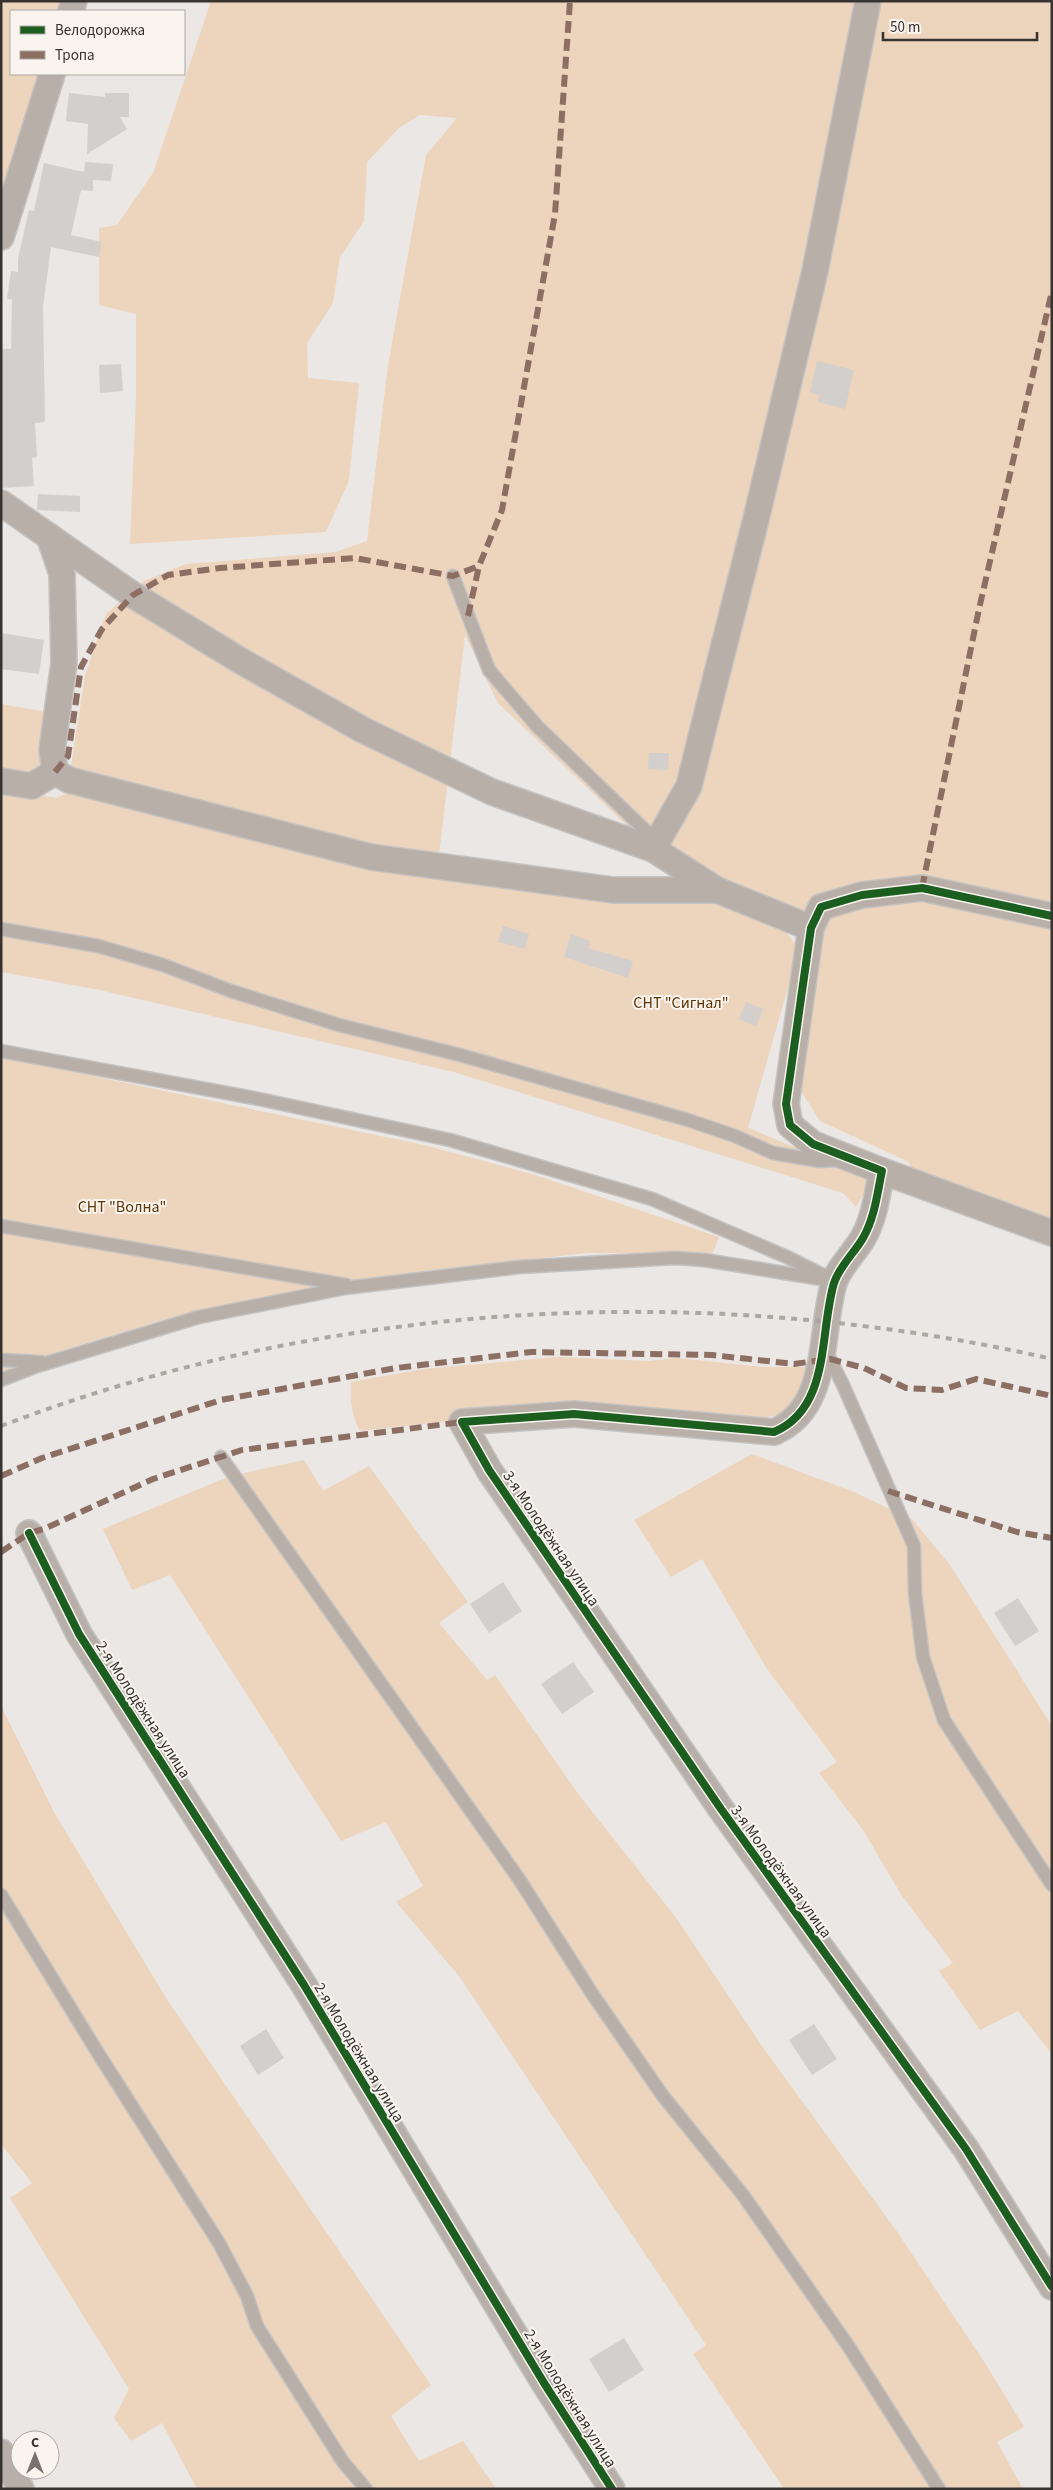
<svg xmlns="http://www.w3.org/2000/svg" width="1053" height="2490" font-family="'Source Sans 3',sans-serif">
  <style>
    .green { fill: #edd4bc }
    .building { fill: #d2cfcd }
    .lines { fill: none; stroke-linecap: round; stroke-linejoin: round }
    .lane-casing { stroke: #c5c3c2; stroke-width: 15 }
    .street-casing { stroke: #c5c3c2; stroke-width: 28 }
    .lane { stroke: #b7afa8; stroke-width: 12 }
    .street { stroke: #b7afa8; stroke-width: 25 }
    .rail { stroke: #ada7a2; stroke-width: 4; stroke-dasharray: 6 6; stroke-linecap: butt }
    .quiet { stroke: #8d6e63; stroke-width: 6; stroke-dasharray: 12 6; stroke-linecap: butt }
    .cycleway-casing { stroke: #faf4ef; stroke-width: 11 }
    .cycleway { stroke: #1b5e20; stroke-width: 8 }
    .labels { text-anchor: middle; stroke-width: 4; stroke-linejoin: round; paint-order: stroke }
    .park-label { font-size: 16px; fill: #5c3604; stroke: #faf4ef }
    .street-label { font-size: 16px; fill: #363331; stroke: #faf4ef }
  </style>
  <rect width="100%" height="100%" fill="#eae7e5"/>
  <path class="green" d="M1 1H63L60 11H11V74H40L1 199Z
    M211 1H1052V1225L913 1174 909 1162 820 1121 798 1086 823 921 726 887 641 839 498 703 465 635 439 855 376 846 69 780 85 676 106 614 144 581 186 564 336 552 367 541 388 365 426 155 457 118 420 115 400 127 367 162 364 221 340 257 333 303 307 343 308 378 359 383 349 480 326 532 130 544 136 398V314L99 305V228L117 225 153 173Z
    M1 704 51 713 37 774 1 775Z
    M1 787 56 798 76 790 487 879 629 904 713 902 733 907 780 924 799 949 748 1128 872 1179 856 1207 843 1193 454 1072 95 989 1 972Z
    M1 1057 424 1145 532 1174 719 1237 712 1255 697 1253H588L429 1270 295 1291 172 1317 66 1349 1 1372Z
    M557 1357 648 1361 676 1358 763 1367H808L798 1402 789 1412 764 1418 505 1414 360 1431C351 1414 350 1400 351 1382L423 1369Z
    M752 1454 854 1492 913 1520 950 1565 1052 1726V2054L1018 2011 980 2030 939 1971 953 1963 902 1896 863 1830 819 1773 837 1762 767 1669 702 1559 671 1577 634 1520Z
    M304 1460 323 1491 369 1466 468 1602 439 1623 487 1680 495 1675 579 1795 677 1919 764 2049 898 2233 985 2363 1024 2427 997 2442 1023 2489H784L693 2354 706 2345 459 1976 396 1902 423 1886 386 1822 341 1841 170 1575 132 1590 103 1529 230 1476Z
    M1 1706 55 1814 166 1998 431 2385 391 2416 419 2461 463 2441 496 2489H197L162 2423 131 2441 114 2418 129 2389 10 2198 32 2183 1 2144Z"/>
  <path class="building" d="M69 93 105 97V93H129V117H120L127 129 87 154 88 124 66 121Z
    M85 162 113 164 111 181 93 180V191L81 190 71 235 102 242 99 257 51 247 43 307 45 422 35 423 37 457 32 458 34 486 1 488V349H11L12 299H7L11 271 18 272V259L29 210 34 211 44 163 84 172Z
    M817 361 854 370 845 409 818 402 820 395 810 393Z
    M121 364 123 391 100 393 99 365Z
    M38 494 80 496V512L37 510Z
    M1 633 44 640 39 674 1 669Z
    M649 753H669L668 770 648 769Z
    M503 926 529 934 525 949 498 942Z
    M571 934 590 941 588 948 633 961 628 978 564 957Z
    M746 1002 763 1009 756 1026 739 1019Z
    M503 1582 522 1611 489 1633 470 1604Z
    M1018 1598 1039 1631 1015 1646 994 1613Z
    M573 1662 594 1692 562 1714 541 1684Z
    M814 2024 837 2059 812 2075 789 2040Z
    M266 2029 284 2058 258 2075 240 2046Z
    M624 2338 644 2370 609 2392 589 2359Z"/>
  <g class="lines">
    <defs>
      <path id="lane" d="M453 576 489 670 537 726 648 833 653 849
        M1 929 98 946 163 965 231 991 339 1025 460 1055 688 1120 735 1136 773 1153 820 1161 838 1160
        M1 1051 259 1099 450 1140 652 1199 787 1257 835 1281
        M1 1226 346 1285
        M821 1354 830 1359 843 1385 914 1546 915 1593 923 1657 944 1720 1052 1885
        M1 1360 41 1362
        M1 1380 37 1366 199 1317 345 1288 519 1267 675 1258 704 1260 822 1279
        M221 1457 519 1879 593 1995 663 2096 743 2195 849 2347 939 2489
        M1 1895 98 2053 219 2243 247 2296 257 2326 343 2462 366 2489"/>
      <path id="street" d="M71 11 74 1
        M1 237 52 74
        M1 503 133 595 241 661 363 730 492 792 653 849 717 890 811 928
        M49 536 62 574 64 663 52 750 55 772 69 780 371 857 613 890H717
        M1 781 32 786 55 772
        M653 849 689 786 707 713 756 519 815 271 868 1
        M1052 916 922 888 862 895 821 907 811 928 786 1104 790 1125 813 1144 882 1171C877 1194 875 1217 863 1238 855 1252 839 1267 834 1283 819 1333 831 1408 774 1432L574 1414 462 1422 489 1470 721 1809 966 2149 1052 2287
        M882 1171 1052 1233
        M29 1533 79 1634 304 1985 544 2383 612 2489
        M1 2452 21 2489"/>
    </defs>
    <use href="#lane" class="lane-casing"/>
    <use href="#street" class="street-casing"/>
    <use href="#lane" class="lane"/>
    <use href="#street" class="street"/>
    <path class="rail" d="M1 1426C333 1299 706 1280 1052 1359"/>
    <path class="quiet" d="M468 616 479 566 502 510 555 214 570 1
      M55 772 68 756 81 667 102 629 133 595 168 575 220 568 355 558 453 576 479 566
      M922 888 979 609 1052 291
      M1 1476 42 1458 221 1400 396 1368 531 1352 712 1355 794 1364 830 1359 864 1368 906 1388 942 1390 976 1379 1052 1396
      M888 1491 1017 1532 1052 1538
      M1 1552 29 1533 44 1529 153 1479 242 1450 462 1422"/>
    <defs>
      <path id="cycleway" d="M1052 916 922 888 862 895 821 907 811 928 786 1104 790 1125 813 1144 882 1171C877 1194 875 1217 863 1238 855 1252 839 1267 834 1283 819 1333 831 1408 774 1432L574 1414 462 1422 489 1470 721 1809 966 2149 1052 2287
        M29 1533 79 1634 304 1985 544 2383 612 2489"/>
    </defs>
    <use href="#cycleway" class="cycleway-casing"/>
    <use href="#cycleway" class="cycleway"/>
  </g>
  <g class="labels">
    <g class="park-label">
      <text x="681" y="1008">СНТ "Сигнал"</text>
      <text x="122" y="1212">СНТ "Волна"</text>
    </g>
    <g class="street-label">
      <text transform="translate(552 1538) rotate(56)" y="6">3-я Молодёжная улица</text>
      <text transform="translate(144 1709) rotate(57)" y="6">2-я Молодёжная улица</text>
      <text transform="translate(782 1871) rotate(54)" y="6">3-я Молодёжная улица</text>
      <text transform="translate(360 2052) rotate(59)" y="6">2-я Молодёжная улица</text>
      <text transform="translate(571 2398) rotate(58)" y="6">2-я Молодёжная улица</text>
    </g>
  </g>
  <rect width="1053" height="2490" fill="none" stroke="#363331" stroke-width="5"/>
  <rect x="10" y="10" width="175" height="65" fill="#faf4ef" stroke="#aca7a3"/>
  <rect x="20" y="26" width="25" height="8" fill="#1b5e20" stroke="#aca7a3"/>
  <text x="55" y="35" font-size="15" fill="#363331">Велодорожка</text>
  <rect x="20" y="51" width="25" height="8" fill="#8d6e63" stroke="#aca7a3"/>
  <text x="55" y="60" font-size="15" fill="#363331">Тропа</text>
  <g transform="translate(35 2455)"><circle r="24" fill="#faf4ef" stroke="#aca7a3"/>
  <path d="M0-4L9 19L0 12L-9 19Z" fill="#757270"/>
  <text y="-8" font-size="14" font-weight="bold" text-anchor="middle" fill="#363331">С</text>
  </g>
  <path d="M883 32v8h154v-8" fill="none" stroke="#363331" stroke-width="2.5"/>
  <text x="890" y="32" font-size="15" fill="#363331" stroke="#faf4ef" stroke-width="4" paint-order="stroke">50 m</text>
</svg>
